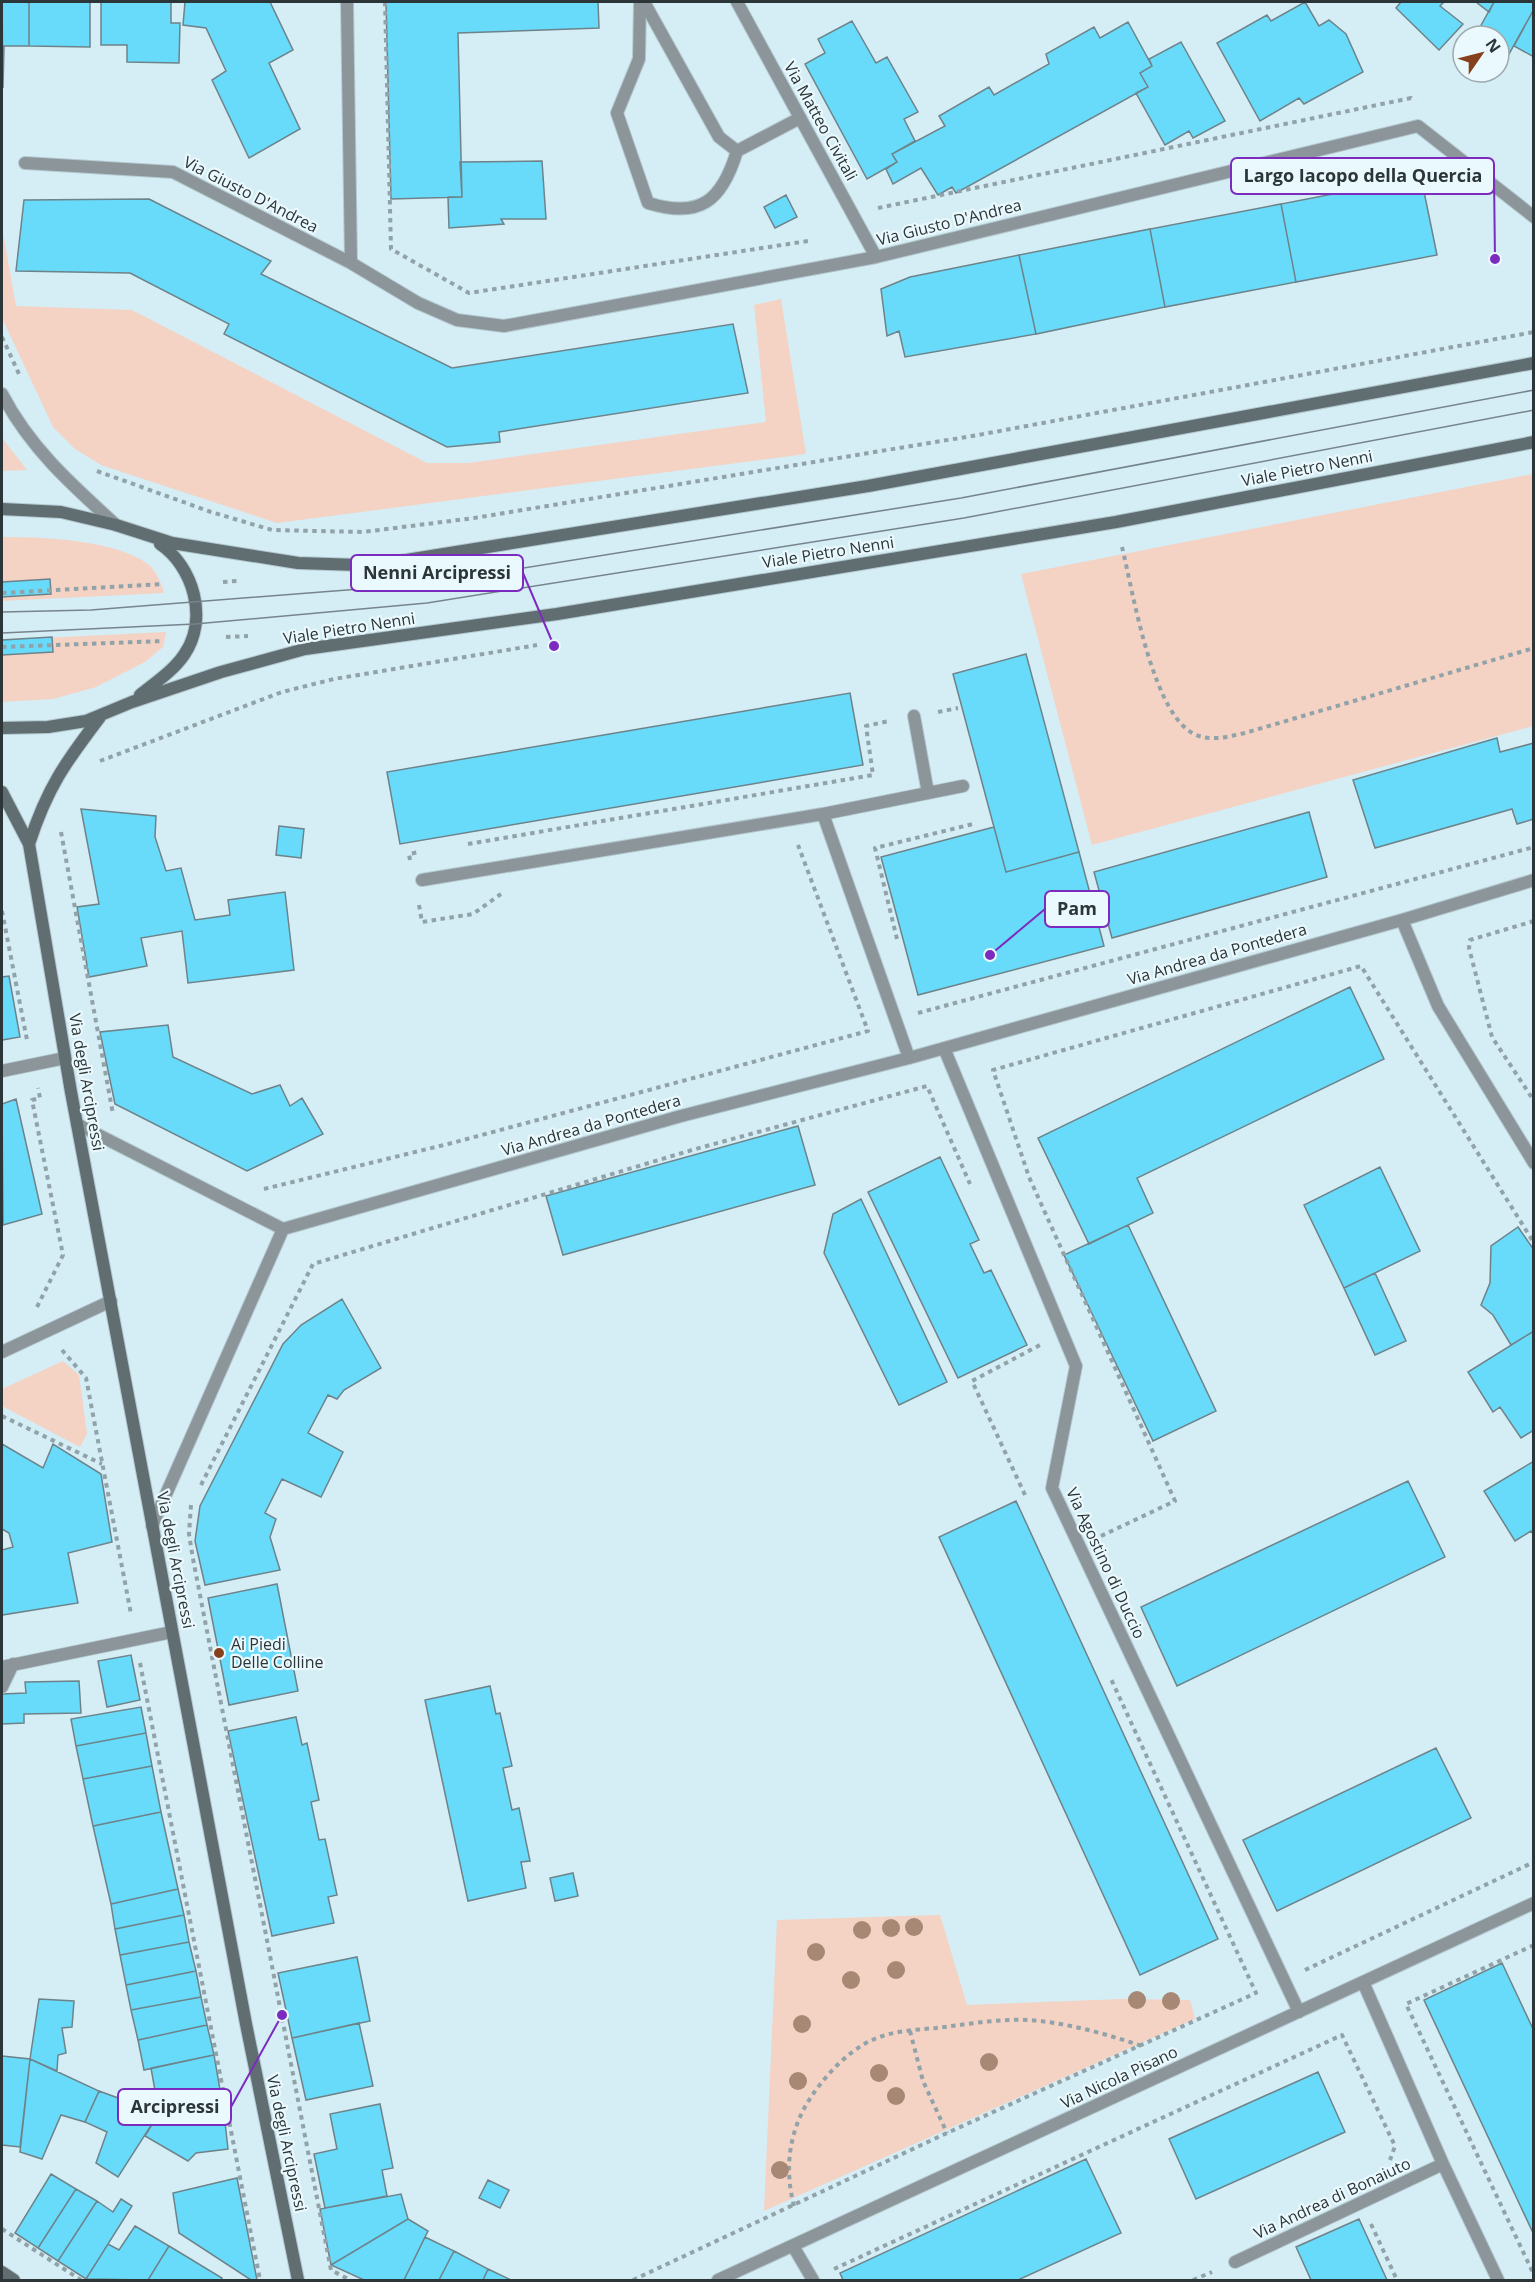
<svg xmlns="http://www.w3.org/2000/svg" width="1535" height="2282" font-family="'Open Sans',sans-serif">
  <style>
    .green { fill: #f4d3c4 }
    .building { fill: #68dbfb; stroke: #6d8389; stroke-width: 1.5 }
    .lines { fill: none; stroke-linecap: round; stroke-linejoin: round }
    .lane-casing { stroke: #b3c8cf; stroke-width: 14 }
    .street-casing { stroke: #b3c8cf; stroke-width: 14 }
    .secondary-casing { stroke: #b3c8cf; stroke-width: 14 }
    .path { stroke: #91a3a9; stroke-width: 4; stroke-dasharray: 4.5 4.5; stroke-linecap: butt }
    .lane { stroke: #8c9599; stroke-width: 12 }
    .street { stroke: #8c9599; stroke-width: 12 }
    .secondary { stroke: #606e72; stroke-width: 12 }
    .tram { stroke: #76858b; stroke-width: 1.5 }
    .tree { fill: #a68874 }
    .poi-dot { fill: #86401b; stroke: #eaf9fd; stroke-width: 2 }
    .labels { text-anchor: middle; stroke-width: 4.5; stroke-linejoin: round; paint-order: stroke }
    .street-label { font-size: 16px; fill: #2c3538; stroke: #eaf9fd }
    .poi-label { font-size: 16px; fill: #2c3538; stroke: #eaf9fd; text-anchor: start }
    .leader { fill: none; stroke: #7b2cbf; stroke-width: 2 }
    .callout-dot { fill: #7b2cbf; stroke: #eaf9fd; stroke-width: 2 }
    .callout { fill: #eaf9fd; stroke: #7b2cbf; stroke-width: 2 }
    .callout-label { font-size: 18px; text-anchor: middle; font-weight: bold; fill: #2c3538 }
  </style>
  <rect width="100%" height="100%" fill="#d5edf5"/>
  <path class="green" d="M2 227 16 306 132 310 427 463H469L766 422 754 305 781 299 806 454 277 523 101 465 75 449 53 427 2 318Z
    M2 438 27 470 2 471Z
    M1533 474V726L1092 845 1021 574Z
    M4 537C43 537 118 540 149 565 157 572 161 583 164 593L2 601V538Z
    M166 632 163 647 145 662 96 687 53 699 2 702V640Z
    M63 1361 79 1375 87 1434 80 1447 2 1406V1389Z
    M940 1915 967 2005 1122 1999 1190 2000 1195 2019 764 2211 777 1920Z"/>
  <path class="building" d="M2 2H29V46H4L3 88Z
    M29 2H90V47L29 46Z
    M101 2H171V23H180L179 63 127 62V45H101Z
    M185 2H270L293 50 269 63 300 129 249 158 212 80 226 71 206 28 183 25Z
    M386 2H598L599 28 458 33 462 197 391 199Z
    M1305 2 1319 26 1329 20 1346 34 1363 72 1304 104 1299 98 1260 121 1217 43 1267 15 1271 21Z
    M1401 2H1444L1440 6 1463 24 1439 50 1396 8Z
    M1476 2H1494L1489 12Z
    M1494 2H1534V9L1499 72V36H1475Z
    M1534 9V57L1514 46Z
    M852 21 876 63 887 57 918 112 904 119 915 141 892 154 897 162 867 179 805 64 825 53 818 39Z
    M1128 22 1152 66 1140 73 1148 87 956 193 952 187 938 195 921 168 893 184 886 169 897 162 892 154 945 126 939 116 989 87 994 95 1049 64 1046 54 1094 27 1100 38Z
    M1181 42 1225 121 1193 138 1189 131 1165 145 1136 93 1148 87 1140 73 1152 66 1149 59Z
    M542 161 546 219H501L504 224 449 228 448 197H462L460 162Z
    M1421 177 1437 255 1296 282 1281 204Z
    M786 195 797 217 775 228 764 207Z
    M149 199 271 261 261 274 452 368 733 324 748 393 499 432 500 442 447 447 224 334 229 324 130 273 16 271 24 200Z
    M1281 204 1296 282 1165 307 1150 229Z
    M1150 229 1165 307 1036 334 1019 255Z
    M1019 255 1036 334 905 357 899 331 887 336 881 289 910 277Z
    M50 579 51 594 2 597V582Z
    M52 637 53 652 2 655V640Z
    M1026 654 1079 852 1006 872 953 674Z
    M850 693 863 765 400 844 387 772Z
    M1497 738 1500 752 1534 743V819L1517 824 1512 809 1375 848 1353 780Z
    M81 809 156 816 155 837 166 871 181 868 195 920 230 915 228 900 285 892 294 970 188 983 182 931 141 938 147 966 89 977 77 907 99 904Z
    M1309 812 1327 877 1112 938 1094 872Z
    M279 826 304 829 301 858 276 855Z
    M994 827 1006 872 1079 852 1104 946 918 995 881 857Z
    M9 976 20 1037 2 1040V977Z
    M1350 987 1384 1059 1137 1178 1153 1213 1089 1244 1038 1138Z
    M168 1025 173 1057 252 1094 280 1085 290 1106 302 1098 323 1134 247 1171 115 1104 100 1032Z
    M16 1099 42 1214 3 1225 2 1104Z
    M798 1126 815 1185 563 1255 546 1196Z
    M940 1157 979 1240 970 1244 984 1273 991 1270 1027 1345 958 1378 868 1192Z
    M1380 1167 1420 1251 1344 1288 1304 1205Z
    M861 1199 947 1382 899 1405 824 1253 833 1214Z
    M1128 1225 1216 1411 1153 1441 1064 1255Z
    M1518 1227 1534 1250V1331L1511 1345 1493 1315 1481 1305 1490 1283 1491 1246Z
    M1375 1273 1406 1341 1375 1355 1344 1288Z
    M342 1299 381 1368 344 1390 337 1399 328 1395 308 1433 343 1452 321 1497 282 1479 265 1513 276 1519 270 1537 280 1570 205 1585 195 1541 200 1506 283 1344 301 1325Z
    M1534 1331V1430L1521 1438 1500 1407 1493 1412 1468 1372Z
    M2 1444 43 1468 53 1444 101 1474 112 1542 68 1553 78 1603 2 1615V1550L13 1547 9 1533 2 1529Z
    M1534 1461V1535L1531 1531 1515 1541 1484 1491Z
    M1408 1481 1445 1557 1177 1686 1141 1607Z
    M1016 1501 1218 1939 1140 1975 939 1537Z
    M277 1584 298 1691 229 1705 208 1598Z
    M131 1655 140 1700 107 1707 98 1661Z
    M79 1681 81 1713 24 1714V1723L2 1724V1694L26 1693 25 1682Z
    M490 1686 496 1714 500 1713 512 1766 503 1768 512 1810 519 1808 530 1861 521 1862 526 1888 468 1901 425 1700Z
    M141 1707 146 1733 76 1746 71 1719Z
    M296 1717 302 1745 307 1743 319 1800 311 1802 319 1840 325 1839 337 1895 328 1897 334 1923 272 1936 228 1731Z
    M146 1733 152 1766 83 1779 76 1746Z
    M1436 1748 1471 1818 1277 1911 1243 1840Z
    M152 1766 161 1812 93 1826 83 1779Z
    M161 1812 178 1889 111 1904 93 1826Z
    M573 1873 578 1896 555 1901 550 1878Z
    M178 1889 184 1915 115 1929 111 1904Z
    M184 1915 189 1942 120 1955 115 1929Z
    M189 1942 196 1971 126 1985 120 1955Z
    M357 1957 370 2021 292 2038 278 1973Z
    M1502 1963 1534 2031V2235L1424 2000Z
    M196 1971 201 1997 131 2010 126 1985Z
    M201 1997 207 2025 138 2040 131 2010Z
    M39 1999 74 2001 72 2027 62 2028 66 2053 58 2055 57 2071 30 2059Z
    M359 2023 373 2086 306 2100 292 2038Z
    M207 2025 214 2055 144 2070 138 2040Z
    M214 2055 224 2113 182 2121 170 2113H159L151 2068Z
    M2 2056 30 2059 20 2147 2 2145Z
    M30 2059 99 2091 85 2122 61 2115 42 2159 20 2152Z
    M1318 2072 1345 2132 1196 2199 1169 2139Z
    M99 2091 159 2113 118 2177 96 2163 107 2132 85 2122Z
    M380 2104 393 2168 382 2170 387 2196 325 2208 314 2154 337 2149 330 2114Z
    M159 2113H170L182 2121 224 2113 228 2149 196 2153 188 2161 145 2136Z
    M1086 2159 1121 2233 1018 2280H843L840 2273Z
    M51 2174 76 2189 38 2248 15 2233Z
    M237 2178 257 2280H251L179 2233 173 2193Z
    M488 2180 509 2190 500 2208 479 2198Z
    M76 2189 97 2201 58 2261 38 2248Z
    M401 2194 408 2219 331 2265 320 2209Z
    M121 2199 132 2206 86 2279 58 2261 97 2201 113 2212Z
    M408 2219 428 2231 404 2280H364L331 2265Z
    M1359 2219 1387 2280H1311L1296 2247Z
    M135 2226 169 2246 148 2280 86 2279 108 2244 119 2250Z
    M425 2237 454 2251 439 2280H404Z
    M169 2246 222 2278 221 2280H148Z
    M454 2251 488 2269 483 2280H439Z
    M488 2269 511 2280H483Z"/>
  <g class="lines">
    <defs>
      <path id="lane" d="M640 2 639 59 617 113 648 203C700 219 722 201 737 151L800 118
        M644 2 719 137 737 151
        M2 1071 65 1058
        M2 1667 172 1632
        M2 1687 13 1664"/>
      <path id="street" d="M347 2 351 263 418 303 457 320 504 326 876 257 1418 126 1534 217
        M737 2 876 257
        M25 163 173 172 351 263
        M2 394C30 448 72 485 116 525
        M914 716 928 793
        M823 814 909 1058
        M422 880 823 814 963 786
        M1402 920 1438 1006 1534 1163
        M944 1048 1076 1366 1052 1488 1299 2012
        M77 1124 283 1229 681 1116 909 1058 1402 920 1534 880
        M2 1352 111 1301
        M152 1526 283 1229
        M1363 1982 1443 2164 1498 2280
        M793 2246 813 2280
        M1235 2262 1443 2164
        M718 2280 1534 1903"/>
      <path id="secondary" d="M2 509 61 512 116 525 172 543 298 563 359 565 394 562 868 486 1534 363
        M140 695C155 683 173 671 184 655 209 619 193 566 160 544
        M2 728 48 727 86 721 132 702 221 672 305 649 557 614 1116 522 1534 442
        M2 792 29 844 71 1092 246 2024 298 2280
        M29 844C47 788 65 763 100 717
        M2 2272 14 2280"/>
    </defs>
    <use href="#lane" class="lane-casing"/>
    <use href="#street" class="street-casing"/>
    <use href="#secondary" class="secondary-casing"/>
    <path class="path" d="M385 2 391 249 469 293 808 241
      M878 208 1411 98 1413 101
      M2 337 19 374
      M97 471 211 512 272 530 363 532 474 518 978 435 1534 332
      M1122 547C1133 591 1153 722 1199 736 1215 741 1230 736 1245 733L1534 648
      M223 582 237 581
      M2 593 163 584
      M226 637 248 636
      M2 647 163 641
      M938 712 958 708
      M100 761 282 692 334 679 537 645
      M61 832 113 1114
      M468 844 873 775 866 726 889 721
      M410 860 409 854 419 852
      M419 905 422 922 473 914 501 894
      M2 911 27 1040
      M1534 921 1470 940 1469 948 1492 1037 1534 1101
      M897 939 875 848 973 824
      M918 1013 1534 847
      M264 1189 452 1143 868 1031 798 845
      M37 1307 63 1255 32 1100 40 1098 38 1088
      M62 1350 86 1378 131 1614
      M2 1416 102 1464
      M201 1485 313 1264 692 1150 927 1086 970 1184
      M1025 1495 972 1381 1040 1345
      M191 1505 189 1534 193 1559 331 2270 350 2280
      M1101 1536 1175 1501 1029 1177 993 1070 1361 966 1534 1243
      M140 1663 260 2280
      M1534 1945 1406 2004 1534 2275
      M1305 1970 1534 1862
      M910 2031 923 2081 947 2133
      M794 2206C784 2168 789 2130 811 2097 826 2075 846 2053 870 2041 890 2031 914 2030 936 2028 970 2024 1006 2017 1040 2021 1075 2025 1109 2035 1142 2046
      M1371 2224 1397 2280
      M2 2229 81 2280
      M834 2269 1342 2035 1395 2146 1390 2160
      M633 2280 947 2133 1256 1993 1111 1679
      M1193 2280 1212 2272"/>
    <use href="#lane" class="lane"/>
    <use href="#street" class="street"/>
    <use href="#secondary" class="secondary"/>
    <path class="tram" d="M2 612 91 610 424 584 961 498 1534 390
      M2 633 195 624 427 603 964 518 1534 410"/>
  </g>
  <g class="tree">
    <circle cx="914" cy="1927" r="9"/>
    <circle cx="891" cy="1928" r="9"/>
    <circle cx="862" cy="1930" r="9"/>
    <circle cx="816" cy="1952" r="9"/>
    <circle cx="896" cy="1970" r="9"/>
    <circle cx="851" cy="1980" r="9"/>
    <circle cx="1137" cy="2000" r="9"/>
    <circle cx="1171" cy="2001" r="9"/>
    <circle cx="802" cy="2024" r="9"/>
    <circle cx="989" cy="2062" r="9"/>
    <circle cx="879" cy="2073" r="9"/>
    <circle cx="798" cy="2081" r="9"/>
    <circle cx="896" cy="2096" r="9"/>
    <circle cx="780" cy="2170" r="9"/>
  </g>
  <circle class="poi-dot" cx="219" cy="1653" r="6"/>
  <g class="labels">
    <g class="street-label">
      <text transform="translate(821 121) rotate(61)" y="6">Via Matteo Civitali</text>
      <text transform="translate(251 194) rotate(27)" y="6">Via Giusto D'Andrea</text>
      <text transform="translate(949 222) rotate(-14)" y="6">Via Giusto D'Andrea</text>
      <text transform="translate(1307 468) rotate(-11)" y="6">Viale Pietro Nenni</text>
      <text transform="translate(828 552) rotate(-9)" y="6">Viale Pietro Nenni</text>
      <text transform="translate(349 628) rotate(-9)" y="6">Viale Pietro Nenni</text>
      <text transform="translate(1217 954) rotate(-16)" y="6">Via Andrea da Pontedera</text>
      <text transform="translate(87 1082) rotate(80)" y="6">Via degli Arcipressi</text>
      <text transform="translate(591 1125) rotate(-16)" y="6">Via Andrea da Pontedera</text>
      <text transform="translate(176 1560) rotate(79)" y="6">Via degli Arcipressi</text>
      <text transform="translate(1106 1563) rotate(65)" y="6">Via Agostino di Duccio</text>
      <text transform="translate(1119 2077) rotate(-25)" y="6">Via Nicola Pisano</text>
      <text transform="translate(287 2143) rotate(78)" y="6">Via degli Arcipressi</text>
      <text transform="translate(1332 2198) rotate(-25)" y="6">Via Andrea di Bonaiuto</text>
    </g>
    <g class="poi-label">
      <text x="231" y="1650">Ai Piedi<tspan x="231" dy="18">Delle Colline</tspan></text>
    </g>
  </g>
  <path class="leader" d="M1495 259L1494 176M554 646L523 573M990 955L1045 909M282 2015L231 2107"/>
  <g class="callout-dot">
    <circle cx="1495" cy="259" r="6"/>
    <circle cx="554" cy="646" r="6"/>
    <circle cx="990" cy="955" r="6"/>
    <circle cx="282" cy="2015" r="6"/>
  </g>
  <g class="callout">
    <rect x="1231" y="158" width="263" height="36" rx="6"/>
    <rect x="351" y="555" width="172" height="36" rx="6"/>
    <rect x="1045" y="891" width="64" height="36" rx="6"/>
    <rect x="118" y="2089" width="113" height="36" rx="6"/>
  </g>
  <g class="callout-label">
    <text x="1363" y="182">Largo Iacopo della Quercia</text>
    <text x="437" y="579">Nenni Arcipressi</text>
    <text x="1077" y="915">Pam</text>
    <text x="175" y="2113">Arcipressi</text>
  </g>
  <rect width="1535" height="2282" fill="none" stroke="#2c3538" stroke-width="6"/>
  <g transform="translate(1481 54) rotate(55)"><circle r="28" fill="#eaf9fd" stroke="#9eabae" stroke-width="1.5"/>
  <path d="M0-4.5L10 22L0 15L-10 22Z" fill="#86401b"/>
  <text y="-9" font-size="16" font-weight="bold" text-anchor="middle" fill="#2c3538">N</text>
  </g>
</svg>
